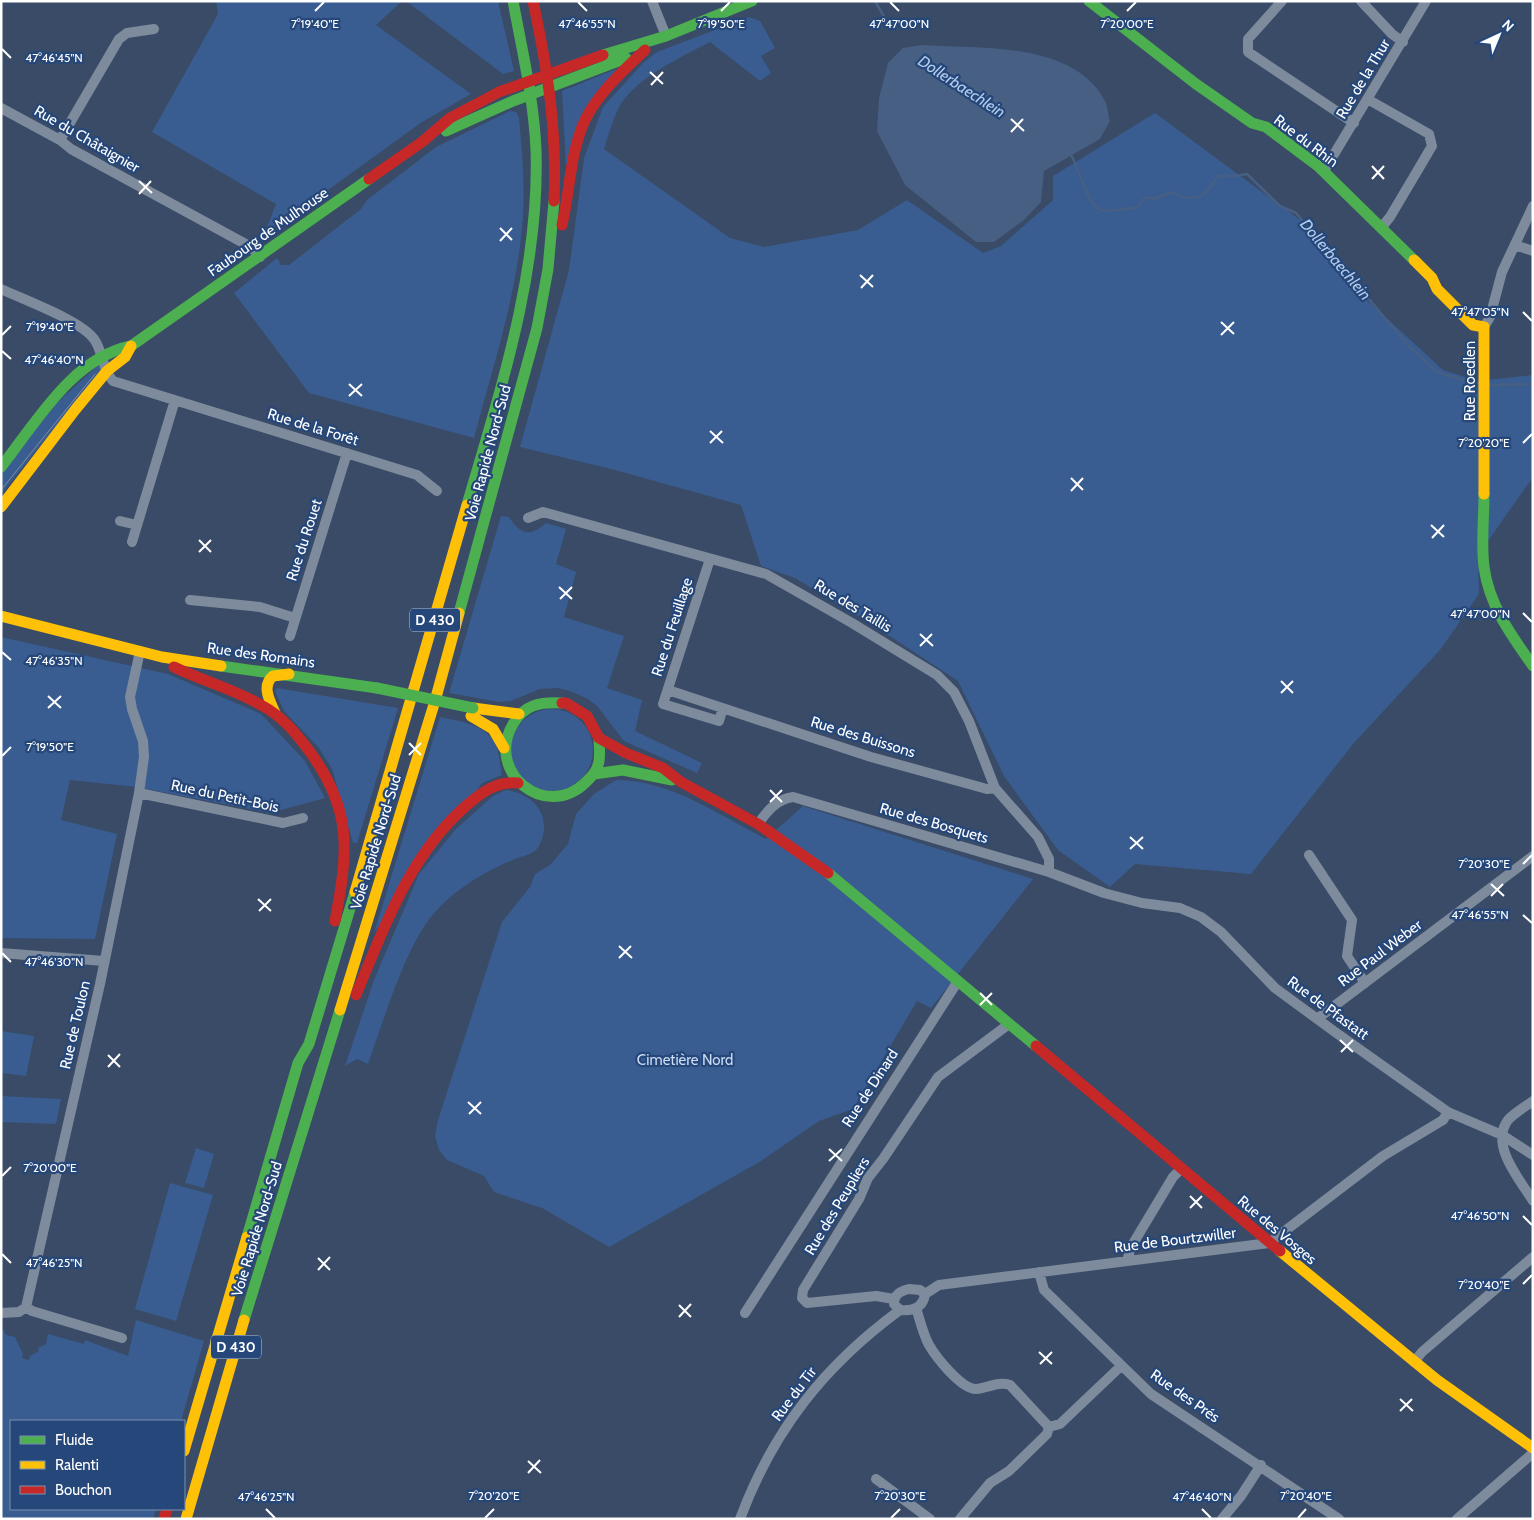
<svg xmlns="http://www.w3.org/2000/svg" width="1534" height="1520" font-family="Cabin,sans-serif">
  <style>
    .green { fill: #395d91 }
    .water { fill: #465f83 }
    .lines { fill: none; stroke-linecap: round; stroke-linejoin: round }
    .stream { stroke: #465f83; stroke-width: 2.5 }
    .street { stroke: #7d8b9d; stroke-width: 10 }
    .fast { stroke: #4caf50; stroke-width: 11 }
    .slow { stroke: #ffc107; stroke-width: 11 }
    .jam { stroke: #c62828; stroke-width: 11 }
    .tram { stroke: #7f8c9d; stroke-width: 1 }
    .fast-bridge { stroke: #4caf50; stroke-width: 11 }
    .ticks { fill: none; stroke: #fff; stroke-width: 2 }
    .labels { text-anchor: middle; stroke-width: 4.5; stroke-linejoin: round; paint-order: stroke }
    .shield { fill: #25477a; stroke: #bec8d7; stroke-width: 1 }
    .shield-label { font-size: 14px; font-weight: bold; fill: #fff }
    .street-label { font-size: 15px; fill: #fff; stroke: #25477a }
    .park-label { font-size: 15px; fill: #cbdcf3; stroke: #25477a }
    .water-label { font-size: 16px; font-style: italic; fill: #b3cbec; stroke: #25477a }
    .ticks-label { font-size: 12px; text-anchor: middle; fill: #fff; stroke: #25477a; stroke-width: 4.5; stroke-linejoin: round; paint-order: stroke }
  </style>
  <rect width="100%" height="100%" fill="#394b66"/>
  <path class="green" d="M216 1H402L376 25 471 94 422 122 263 237 276 204 152 132 218 14Z
    M406 1H498L514 71 503 74Z
    M749 17 760 21 775 48 761 56 771 73 760 81 710 42C681 57 633 79 618 109 612 122 608 136 604 149L730 238 764 247 858 230 907 200 983 253 1001 246 1053 200V176L1155 113 1311 228 1368 301 1443 370 1478 381 1533 375V477L1478 555 1479 594 1440 650 1353 744 1251 874 1135 864 1110 887 1058 850 1004 776 958 681 867 621 795 578 761 566 741 505 615 470 520 447 569 270 584 158 603 107 644 62 657 52Z
    M616 69 566 166 562 91Z
    M510 111 516 112 519 118C522 151 525 183 523 216 518 292 493 366 474 438L309 393 234 293 277 258 281 265H289L361 209 367 200 436 147Z
    M98 365 101 371 1 494V473L57 403Z
    M501 516 509 517C520 534 529 538 546 523L566 529 556 564 576 572 564 617 624 636 607 688 642 700 635 731 702 763 697 773 624 741 597 706 588 699 570 691 558 688 540 689 511 701 499 702 449 693Z
    M1 637 168 674 261 714 305 761 325 798 270 813 137 787 70 780 61 820 117 834 95 939 1 938Z
    M277 688 398 708 357 843H353L332 769 319 748 284 711 275 691Z
    M511 750a41 41 0 1 1 82 0a41 41 0 1 1-82 0Z
    M440 717C462 722 488 724 497 748 500 756 500 767 502 775L482 783 374 933Z
    M616 780C670 780 719 815 766 839L803 806 1033 879 931 1008 917 1001 853 1109 819 1121 761 1161 609 1247 542 1208 494 1192 484 1176 447 1160 439 1150 435 1136 438 1120 502 922 530 887 535 874 550 865 568 844 576 814 594 794Z
    M506 790C533 794 553 815 540 844 535 855 524 855 515 859 486 871 457 888 436 911 407 941 383 1022 368 1064L357 1059 345 1066 374 980 419 874 456 829 493 796Z
    M1 1031 34 1036 26 1076 1 1073Z
    M1 1096 61 1099 56 1124 1 1122Z
    M196 1148 214 1154 204 1188 185 1183Z
    M170 1183 213 1195 176 1321 135 1309Z
    M136 1320 204 1341 181 1421H11V1509H156L153 1519H1V1326L6 1335 15 1337 23 1354 22 1358 29 1360 30 1356 39 1351 38 1348 46 1344 48 1334 84 1344 85 1340 128 1356Z"/>
  <path class="water" d="M922 45C979 49 1071 41 1104 99 1108 105 1108 115 1110 121L1100 139 1044 171 1041 202 1024 220 994 242H976L905 185 877 131 879 98 888 63 903 48Z"/>
  <g class="lines">
    <path class="stream" d="M875 1 886 20
      M1071 155C1079 167 1087 207 1102 210 1111 212 1125 208 1135 208L1139 206 1143 199 1149 197 1154 199 1172 192C1184 199 1199 202 1209 189 1213 184 1214 180 1219 176H1236L1247 174 1280 206 1296 213 1407 344 1437 372 1479 385
      M1489 385 1533 384"/>
    <path class="street" d="M652 1 666 36
      M1282 1 1248 39V52L1354 123
      M1361 1 1392 34 1403 42
      M1369 100 1429 134 1432 146 1390 217 1381 228
      M1 108 60 140 71 149 251 247 260 257
      M60 140 119 39 127 33 154 29
      M1324 171 1426 1
      M1515 245 1533 251
      M1 289C24 300 80 320 94 339 103 351 102 370 113 381L417 475 437 491
      M1484 327 1490 317 1502 272 1533 206
      M528 518 543 512 766 574 852 623 937 675 954 692 969 721 995 788 1038 837 1049 859V872
      M120 521 137 525
      M132 542 175 400
      M710 559 663 704 719 721 723 708
      M190 600 260 607 295 618
      M290 636 347 453
      M668 690 871 757 987 789 995 788
      M139 793 283 823 303 818
      M758 824C767 811 777 799 793 797L1049 872 1104 893 1142 903 1180 908 1201 917 1221 932 1275 988 1335 1032 1448 1112 1502 1135 1533 1155
      M1309 855 1352 920 1347 956 1365 983
      M1 953 104 961
      M1317 1019 1533 856
      M1533 1101C1525 1107 1514 1113 1508 1120 1489 1145 1521 1181 1533 1201
      M1127 1261 1131 1247 1173 1177 1181 1169
      M1039 1272 1044 1290 1151 1394 1339 1519
      M909 1289 920 1290 925 1294C923 1308 913 1311 900 1310L894 1304C894 1294 901 1291 909 1289Z
      M925 1294 939 1285 1269 1243 1383 1156 1443 1120 1448 1112
      M894 1299 876 1296 807 1303 802 1298 803 1290 859 1199 868 1178 883 1159 938 1077 1009 1024
      M26 1307 100 984 139 793 144 757 143 741 132 709 130 697 140 651
      M916 1308C920 1320 923 1334 929 1345 936 1357 961 1389 976 1389 988 1388 998 1381 1010 1385L1049 1427
      M1 1313 19 1312 26 1307 32 1311 122 1338
      M745 1313 958 981
      M1414 1362 1422 1352 1533 1257
      M1049 1427 1060 1424 1121 1366
      M876 1479 930 1519
      M740 1519C773 1430 825 1365 900 1310
      M960 1519 990 1483 1009 1471 1047 1434 1049 1427
      M1222 1519 1241 1496 1261 1465
      M1457 1519 1533 1453"/>
    <path class="fast" d="M1089 1 1196 84 1252 123 1266 127 1318 166 1414 260
      M603 55 666 36 752 1
      M446 131 513 101 626 58
      M1 467C36 423 72 358 131 346L369 179
      M1484 494C1484 518 1481 543 1484 567 1489 605 1511 635 1533 666
      M467 505C500 391 540 271 536 150 534 100 522 50 513 1
      M459 613 537 328 548 269 554 201
      M221 666 377 688
      M562 703C540 702 525 704 513 724 485 772 545 821 585 783 591 777 596 773 598 765 601 757 599 746 599 738
      M594 774 623 770 672 780
      M828 873 1036 1046
      M247 1237 298 1063 309 1044 355 892
      M244 1320 340 1010"/>
    <path class="slow" d="M1414 260 1432 278 1437 289 1473 325 1484 327V494
      M1 507 75 410 107 371 125 357 131 346
      M1 616 162 657 221 666
      M473 708 519 714
      M275 713C270 701 261 686 273 676L289 674
      M471 716 493 729 504 748
      M355 892 467 505
      M340 1010 435 701 459 613
      M1280 1251 1437 1380 1533 1448
      M184 1451 247 1237
      M186 1519 244 1320"/>
    <path class="jam" d="M533 1C548 71 557 130 554 201
      M369 179 422 142 450 118 499 92 603 55
      M562 225C570 191 570 152 585 120 599 92 623 71 645 50
      M174 667C203 681 234 689 261 705 282 716 296 733 310 752 353 811 348 852 335 921
      M562 703H566L587 716 599 738 626 753 663 768 681 782 758 824 828 873
      M356 995C384 927 410 854 467 805 482 792 497 781 518 783
      M1036 1046 1280 1251
      M164 1519 167 1509"/>
    <path class="tram" d="M1 490 95 374"/>
    <path class="fast-bridge" d="M377 688 473 708"/>
  </g>
  <path class="ticks" d="M578 2 587 11M890 2 899 11M315 11 324 2M721 11 730 2M1127 11 1136 2M2 49 11 58M650 72 663 84M651 85 663 72M1011 119 1024 131M1011 132 1023 119M1372 166 1384 179M1372 179 1384 166M139 181 152 193M139 194 151 181M500 228 512 240M500 241 512 228M860 275 873 287M861 288 873 275M1523 312 1532 321M1221 322 1234 334M2 335 11 326M1221 335 1234 322M2 351 11 359M349 384 362 396M349 396 362 384M710 431 723 443M710 443 722 431M1523 443 1532 434M1071 478 1083 490M1071 491 1083 478M1431 525 1444 537M1432 538 1444 525M199 540 211 552M199 552 211 540M559 587 572 599M560 599 572 587M1523 613 1532 622M920 634 933 646M920 646 932 634M2 652 11 660M1281 681 1293 693M1281 693 1293 681M48 696 61 708M48 708 61 696M409 743 421 755M409 755 421 743M2 756 11 747M770 790 782 802M770 802 782 790M1130 837 1143 849M1130 849 1143 837M1523 864 1532 855M1491 884 1504 896M1491 896 1503 884M258 899 271 911M259 911 271 899M1523 915 1532 923M619 946 632 958M2 953 11 962M619 958 631 946M980 993 992 1005M980 1005 992 993M1340 1040 1353 1052M1341 1052 1353 1040M108 1055 120 1067M108 1067 120 1054M468 1102 481 1114M469 1114 481 1102M829 1149 842 1161M829 1161 842 1149M2 1176 11 1167M1190 1196 1202 1208M1190 1208 1202 1196M1523 1216 1532 1225M2 1254 11 1263M318 1258 330 1270M318 1270 330 1257M1523 1284 1532 1275M679 1305 691 1317M679 1317 691 1304M1039 1352 1052 1364M1040 1364 1052 1352M1400 1399 1413 1411M1400 1411 1412 1399M528 1461 541 1473M528 1473 540 1460M266 1509 275 1518M1202 1509 1211 1518M485 1518 494 1509M891 1518 900 1509M1298 1518 1306 1509"/>
  <g class="labels">
    <g class="shield">
      <rect x="410" y="608.5" width="50" height="23" rx="4"/>
      <rect x="211" y="1335.5" width="50" height="23" rx="4"/>
    </g>
    <g class="shield-label">
      <text x="435" y="625">D 430</text>
      <text x="236" y="1352">D 430</text>
    </g>
    <g class="street-label">
      <text transform="translate(1363 79) rotate(-59)" y="5">Rue de la Thur</text>
      <text transform="translate(87 139) rotate(30)" y="5">Rue du Châtaignier</text>
      <text transform="translate(1306 141) rotate(37)" y="5">Rue du Rhin</text>
      <text transform="translate(268 232) rotate(-35)" y="5">Faubourg de Mulhouse</text>
      <text transform="translate(1470 381) rotate(-90)" y="5">Rue Roedlen</text>
      <text transform="translate(313 427) rotate(17)" y="5">Rue de la Forêt</text>
      <text transform="translate(488 453) rotate(-75)" y="5">Voie Rapide Nord-Sud</text>
      <text transform="translate(304 540) rotate(-72)" y="5">Rue du Rouet</text>
      <text transform="translate(853 606) rotate(31)" y="5">Rue des Taillis</text>
      <text transform="translate(672 627) rotate(-72)" y="5">Rue du Feuillage</text>
      <text transform="translate(261 655) rotate(8)" y="5">Rue des Romains</text>
      <text transform="translate(863 737) rotate(17)" y="5">Rue des Buissons</text>
      <text transform="translate(225 796) rotate(12)" y="5">Rue du Petit-Bois</text>
      <text transform="translate(934 823) rotate(16)" y="5">Rue des Bosquets</text>
      <text transform="translate(376 842) rotate(-73)" y="5">Voie Rapide Nord-Sud</text>
      <text transform="translate(1380 953) rotate(-37)" y="5">Rue Paul Weber</text>
      <text transform="translate(1328 1008) rotate(36)" y="5">Rue de Pfastatt</text>
      <text transform="translate(75 1025) rotate(-77)" y="5">Rue de Toulon</text>
      <text transform="translate(870 1088) rotate(-57)" y="5">Rue de Dinard</text>
      <text transform="translate(837 1206) rotate(-59)" y="5">Rue des Peupliers</text>
      <text transform="translate(257 1229) rotate(-73)" y="5">Voie Rapide Nord-Sud</text>
      <text transform="translate(1277 1230) rotate(40)" y="5">Rue des Vosges</text>
      <text transform="translate(1175 1240) rotate(-7)" y="5">Rue de Bourtzwiller</text>
      <text transform="translate(794 1394) rotate(-53)" y="5">Rue du Tir</text>
      <text transform="translate(1185 1396) rotate(35)" y="5">Rue des Prés</text>
    </g>
    <g class="park-label">
      <text x="685" y="1065">Cimetière Nord</text>
    </g>
    <g class="water-label">
      <text transform="translate(962 86) rotate(33)" y="6">Dollerbaechlein</text>
      <text transform="translate(1336 259) rotate(50)" y="6">Dollerbaechlein</text>
    </g>
  </g>
  <g class="ticks-label">
    <text x="587" y="28">47°46'55"N</text>
    <text x="899" y="28">47°47'00"N</text>
    <text x="315" y="28">7°19'40"E</text>
    <text x="721" y="28">7°19'50"E</text>
    <text x="1127" y="28">7°20'00"E</text>
    <text x="54" y="62">47°46'45"N</text>
    <text x="1480" y="316">47°47'05"N</text>
    <text x="50" y="331">7°19'40"E</text>
    <text x="54" y="364">47°46'40"N</text>
    <text x="1484" y="447">7°20'20"E</text>
    <text x="1480" y="618">47°47'00"N</text>
    <text x="54" y="665">47°46'35"N</text>
    <text x="50" y="751">7°19'50"E</text>
    <text x="1484" y="868">7°20'30"E</text>
    <text x="1480" y="919">47°46'55"N</text>
    <text x="54" y="966">47°46'30"N</text>
    <text x="50" y="1172">7°20'00"E</text>
    <text x="1480" y="1220">47°46'50"N</text>
    <text x="54" y="1267">47°46'25"N</text>
    <text x="1484" y="1289">7°20'40"E</text>
    <text x="494" y="1500">7°20'20"E</text>
    <text x="900" y="1500">7°20'30"E</text>
    <text x="1306" y="1500">7°20'40"E</text>
    <text x="266" y="1501">47°46'25"N</text>
    <text x="1202" y="1501">47°46'40"N</text>
  </g>
  <rect width="1534" height="1520" fill="none" stroke="#ffffff" stroke-width="5"/>
  <rect x="10" y="1420" width="175" height="90" fill="#25477a" stroke="#7c91af"/>
  <rect x="20" y="1436" width="25" height="8" fill="#4caf50" stroke="#7c91af"/>
  <text x="55" y="1445" font-size="15" fill="#ffffff">Fluide</text>
  <rect x="20" y="1461" width="25" height="8" fill="#ffc107" stroke="#7c91af"/>
  <text x="55" y="1470" font-size="15" fill="#ffffff">Ralenti</text>
  <rect x="20" y="1486" width="25" height="8" fill="#c62828" stroke="#7c91af"/>
  <text x="55" y="1495" font-size="15" fill="#ffffff">Bouchon</text>
  <g transform="translate(1499 35) rotate(44)" stroke="#25477a" stroke-width="4" paint-order="stroke">
  <path d="M0-4L9 19L0 12L-9 19Z" fill="#ffffff"/>
  <text y="-8" font-size="14" font-weight="bold" text-anchor="middle" fill="#ffffff">N</text>
  </g>
</svg>
